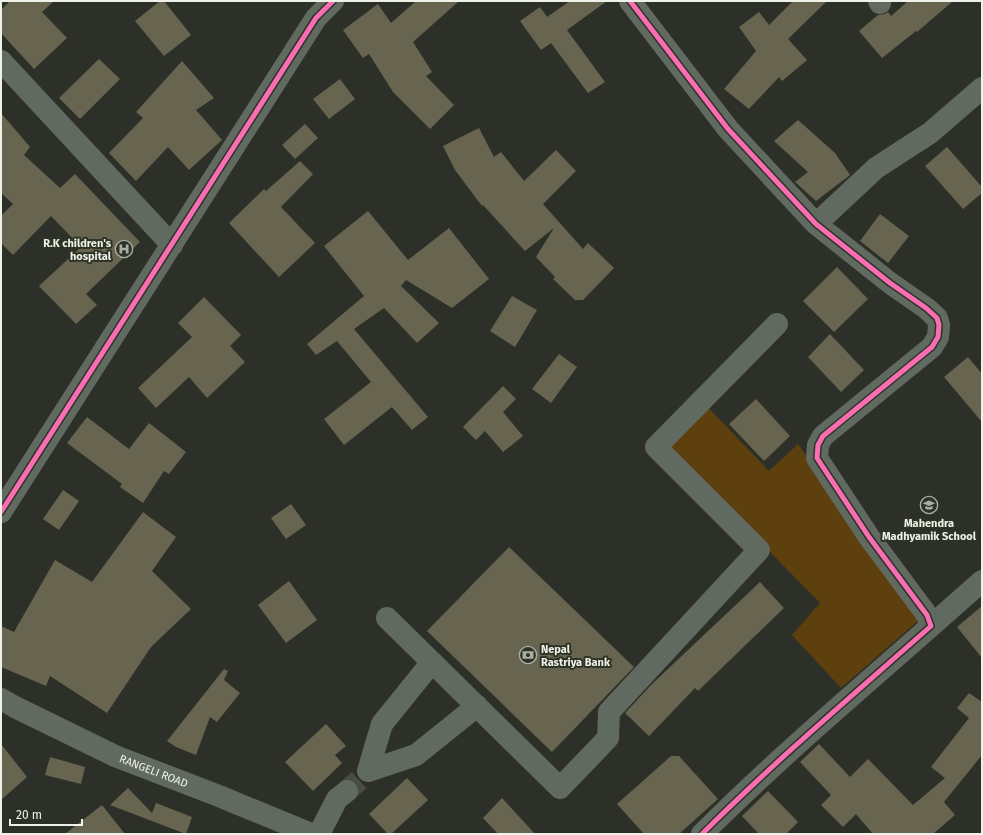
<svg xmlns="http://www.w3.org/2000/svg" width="983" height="835" font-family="'Fira Sans',sans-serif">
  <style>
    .green { fill: #5d400e }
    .building { fill: #676550 }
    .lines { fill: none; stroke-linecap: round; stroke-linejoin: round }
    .minor-tunnel { stroke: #4a4d45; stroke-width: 22; stroke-dasharray: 22 11; stroke-linecap: butt }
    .minor { stroke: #616a61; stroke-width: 22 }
    .major { stroke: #616a5f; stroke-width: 22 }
    .cycleway-casing { stroke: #2e3325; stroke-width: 8 }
    .cycleway { stroke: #f96db3; stroke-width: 5 }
    .labels { text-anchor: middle; stroke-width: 4; stroke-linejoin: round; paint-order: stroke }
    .poi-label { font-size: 11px; font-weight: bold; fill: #eef2e9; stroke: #2e3325; text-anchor: end }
    .street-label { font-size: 11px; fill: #eef2e9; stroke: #2e3325 }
  </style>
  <rect width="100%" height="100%" fill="#2d3028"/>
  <path class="green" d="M705 404 769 471 798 444 919 620 841 688 792 635 820 603 666 446Z"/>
  <path class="building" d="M10 1H54L42 12 67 38 34 69 1 33V10Z
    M160 1H164L191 35 164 56 135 21Z
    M416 1H459L413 42 432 72 426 76 454 105 430 129 393 92 369 54 363 58 343 30 378 4 391 23Z
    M570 1H607L567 30 605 82 588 93 551 43 541 50 520 21 540 7 547 17Z
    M793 1H827L788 39 807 60 782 81 779 77 749 109 724 89 756 51 739 27 759 12 769 25Z
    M908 1H953L917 32 916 31 882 58 859 31 878 15 885 14 888 12 891 16Z
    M99 59 120 79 80 119 59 98Z
    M182 61 214 98 196 110 222 140 189 170 168 147 136 181 109 153 143 118 136 112Z
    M340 79 355 99 329 119 313 99Z
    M1 113 30 147 24 155 60 188 75 174 140 242 86 294 97 305 76 324 39 286 81 247 51 216 13 255 1 243V216L13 204 1 193Z
    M798 120 835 153 850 175 816 201 795 182 808 172 774 141Z
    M305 124 318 138 295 159 282 145Z
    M479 128 494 157 501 152 524 181 556 150 576 171 543 204 583 249 588 243 614 268 583 300H575L553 279 555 277 536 257 554 228 525 251 483 205 482 206 455 170 443 146Z
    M947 147 982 187V193L963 209 925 166Z
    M300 161 313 174 281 207 315 243 279 277 229 223 264 189 266 191Z
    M368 211 408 260 449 228 489 279 452 308 406 280 401 286 439 323 417 343 384 308 354 329 428 417 412 430 392 407 344 445 324 419 371 382 337 341 316 355 307 344 364 296 324 246Z
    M880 214 909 236 888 263 860 241Z
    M837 267 868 299 834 332 803 301Z
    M512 296 537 310 515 347 490 331Z
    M204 297 241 335 230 346 245 362 207 398 189 377 156 408 138 388 192 337 178 323Z
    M830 334 864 370 841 392 808 357Z
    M559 354 577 367 551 403 532 389Z
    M968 357 982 374V422L944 377Z
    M503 386 516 399 503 412 523 436 503 452 485 431 476 440 463 427Z
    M756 399 790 436 764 461 729 424Z
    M87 417 129 449 149 423 186 452 169 474 164 471 143 503 120 487 122 484 67 443Z
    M63 490 79 501 59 530 43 519Z
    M291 504 306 525 286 539 271 518Z
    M143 512 176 537 152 571 191 609 151 647 107 713 50 676 46 686 1 667V626L14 632 55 560 92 582Z
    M509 547 634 667 552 752 427 631Z
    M289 581 317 620 286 643 258 605Z
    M760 582 784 608 698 691 695 688 649 736 625 713 652 684Z
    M982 606V658L957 627Z
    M224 669 228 671 224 680 240 693 217 722 210 717 196 755 176 747 167 741Z
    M969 693 982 702V755L944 802 955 815 933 834H873L856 814 843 827 821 805 831 795 800 762 819 744 850 777 868 759 913 805 945 778 931 767 969 718 957 708Z
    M326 724 346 746 335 755 342 763 313 791 285 762Z
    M1 744 27 777 1 800Z
    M671 756H679L718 799 679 834H644L617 804Z
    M50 757 85 767 81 784 45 775Z
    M407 778 428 800 391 834H388L369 814Z
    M128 788 152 813 156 803 192 817 186 834 110 805Z
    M768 791 798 822 786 834H759L742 816Z
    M502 798 535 834H498L483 818Z
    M102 805 125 834H65Z"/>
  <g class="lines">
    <path class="minor-tunnel" d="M347 791 359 780"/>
    <path class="minor" d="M630 1 728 129 816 224 890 283 926 308 937 318 939 325 938 337 932 347 823 436 818 445 817 458 869 537 927 615 931 626C854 694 775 761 702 834
      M879 1 880 3
      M1 61 172 245
      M816 224 876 168 930 133 982 88
      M1 512 316 18 333 1
      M387 618 560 788 608 738 609 712 759 550 656 447 777 324
      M931 626 982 581
      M432 662 382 724 368 771 416 755 477 706
      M319 834 337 799 347 791"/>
    <path class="major" id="s1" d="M1 699 15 707 115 756 219 796 311 834"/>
    <defs>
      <path id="cycleway" d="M630 1 728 129 816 224 890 283 926 308 937 318 939 325 938 337 932 347 823 436 818 445 817 458 869 537 927 615 931 626C854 694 775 761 702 834
        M1 512 316 18 333 1"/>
    </defs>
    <use href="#cycleway" class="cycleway-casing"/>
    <use href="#cycleway" class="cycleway"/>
  </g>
  <defs>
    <symbol id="hospital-ring" viewBox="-11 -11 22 22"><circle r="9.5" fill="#2e3325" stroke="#aaaea5" stroke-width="1.5"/><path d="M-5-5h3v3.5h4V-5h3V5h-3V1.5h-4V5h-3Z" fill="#aaaea5"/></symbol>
    <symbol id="school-ring" viewBox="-11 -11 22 22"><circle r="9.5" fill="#2e3325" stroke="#aaaea5" stroke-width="1.5"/><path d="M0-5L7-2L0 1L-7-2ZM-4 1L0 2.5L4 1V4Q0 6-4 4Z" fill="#aaaea5"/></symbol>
    <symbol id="bank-ring" viewBox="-11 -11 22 22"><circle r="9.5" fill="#2e3325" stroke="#aaaea5" stroke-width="1.5"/><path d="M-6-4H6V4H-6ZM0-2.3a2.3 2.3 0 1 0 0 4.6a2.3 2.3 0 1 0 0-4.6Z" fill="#aaaea5"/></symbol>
  </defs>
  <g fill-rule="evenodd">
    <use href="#hospital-ring" x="114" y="239" width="20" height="20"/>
    <use href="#school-ring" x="919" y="495" width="20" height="20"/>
    <use href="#bank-ring" x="518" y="645" width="20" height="20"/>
  </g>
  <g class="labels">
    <g class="poi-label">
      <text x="111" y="247">R.K children's<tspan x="111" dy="13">hospital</tspan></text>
      <text x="929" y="527" text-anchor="middle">Mahendra<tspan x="929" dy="13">Madhyamik School</tspan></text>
      <text x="541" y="653" text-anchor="start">Nepal<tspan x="541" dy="13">Rastriya Bank</tspan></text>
    </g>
    <g class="street-label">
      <text dy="4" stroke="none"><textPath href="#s1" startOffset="169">RANGELI ROAD</textPath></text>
    </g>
  </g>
  <rect width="983" height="835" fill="none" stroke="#eef2e9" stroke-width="4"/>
  <path d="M10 819v6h72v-6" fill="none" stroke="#eef2e9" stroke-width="2"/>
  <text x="16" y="819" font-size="12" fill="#eef2e9" stroke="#2e3325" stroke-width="3" paint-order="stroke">20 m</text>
</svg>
